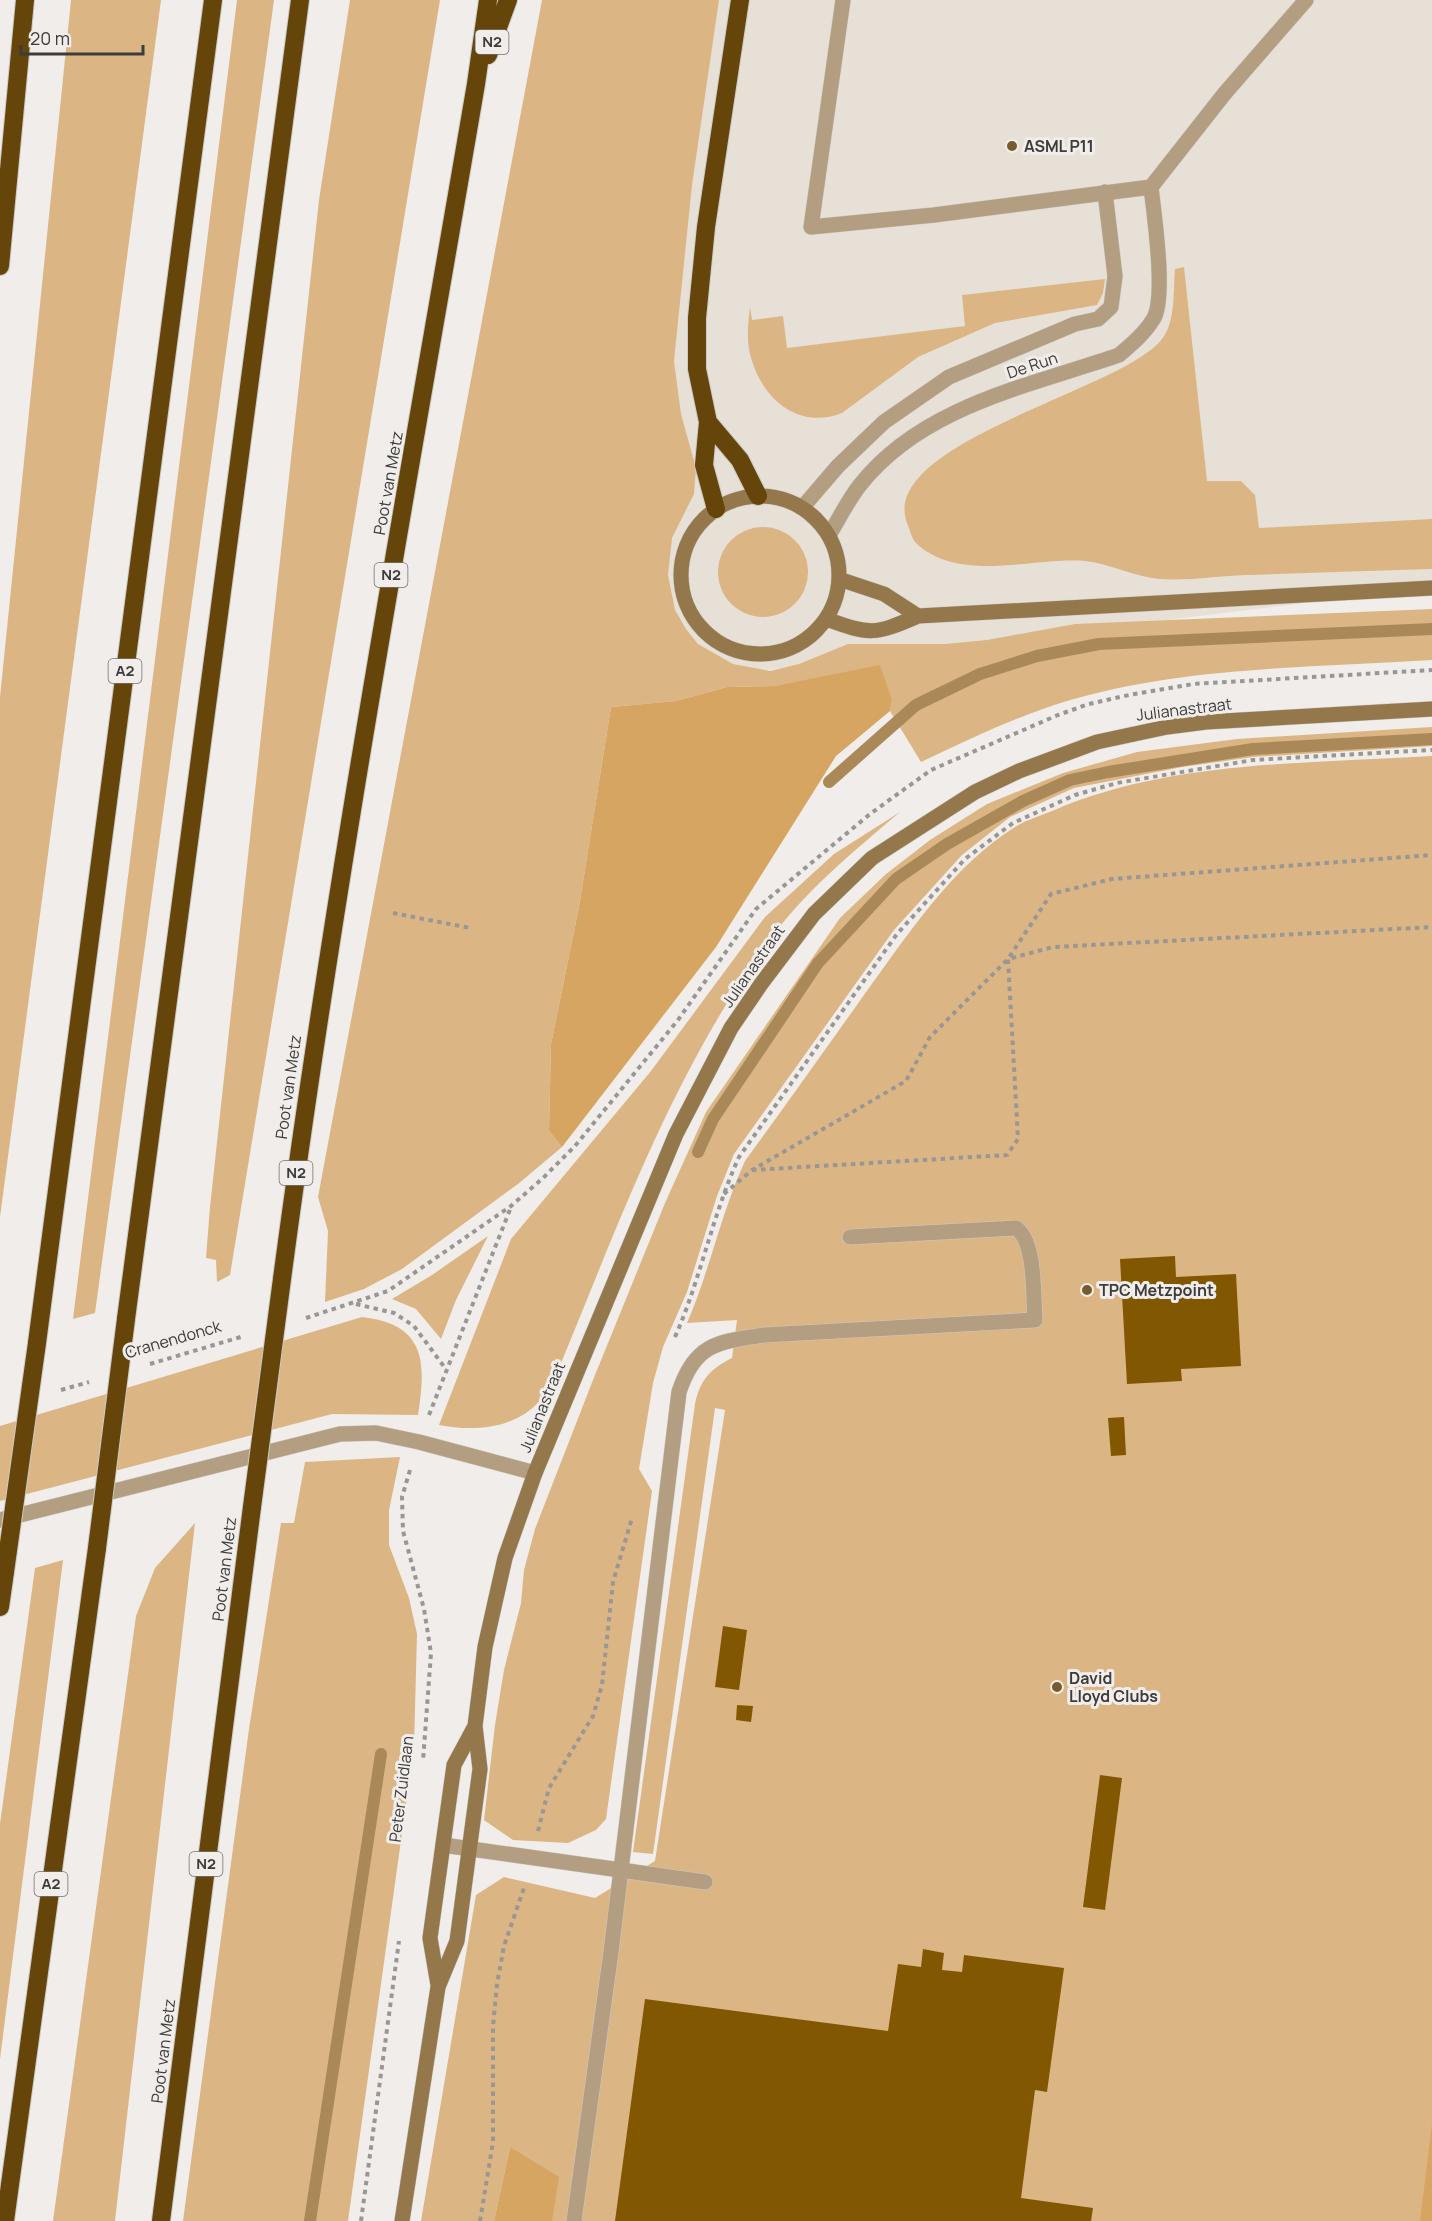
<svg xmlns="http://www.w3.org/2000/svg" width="1432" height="2221" font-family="Manrope,sans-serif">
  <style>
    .built { fill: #e7e0d7 }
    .green { fill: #dbb684 }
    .forest { fill: #d5a561 }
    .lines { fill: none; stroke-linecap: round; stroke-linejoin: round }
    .stream { stroke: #aa8858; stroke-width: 12 }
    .building { fill: #825702 }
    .lane-casing { stroke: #cccac7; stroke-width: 16 }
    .secondary-casing { stroke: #cccac7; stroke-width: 16 }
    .highway-casing { stroke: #cccac7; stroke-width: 20 }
    .path { stroke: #999795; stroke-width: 4; stroke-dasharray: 4.5 4.5; stroke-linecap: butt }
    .lane { stroke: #b39e81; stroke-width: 15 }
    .secondary { stroke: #95774c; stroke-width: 15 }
    .highway { stroke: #66450b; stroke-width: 18 }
    .highway-bridge-casing { stroke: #cccac7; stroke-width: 20; stroke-linecap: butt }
    .highway-bridge { stroke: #66450b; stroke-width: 18 }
    .poi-dot { fill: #785a2e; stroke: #f0edea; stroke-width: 2 }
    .labels { text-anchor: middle; stroke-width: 6; stroke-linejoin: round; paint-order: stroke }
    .shield { fill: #f0edea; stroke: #737170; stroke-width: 1.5 }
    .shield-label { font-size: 15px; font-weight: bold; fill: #3d3c3b }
    .poi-label { font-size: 16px; font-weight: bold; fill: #3d3c3b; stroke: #f0edea; text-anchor: start }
    .street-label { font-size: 16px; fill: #3d3c3b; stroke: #f0edea }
  </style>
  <rect width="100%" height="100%" fill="#f0edea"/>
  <path class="built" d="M615 0H1432V587L468 707Z"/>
  <path class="green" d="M71 0H161L0 1217V697Z
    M237 0H274L95 1313 73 1319Z
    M350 0H440L230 1275 217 1282 216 1260 206 1258 210 1207 319 200Z
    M542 0H719L692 185 674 361 681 414 696 468 694 494 672 538 668 575 675 610 686 629 698 644 733 664 770 671 799 664 848 644H945L987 640 1075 624 1432 609V660C1311 668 1184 666 1067 701 1017 716 968 740 921 762L890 711 892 700 818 679 775 686 727 687 676 701 611 707 579 907 551 1044 549 1131 562 1147 518 1184 402 1269 364 1289 325 1302 328 1231 318 1197Z
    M1184 267 1207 481H1241L1255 495 1259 528 1432 519V569C1370 571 1308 573 1246 575 1218 576 1188 581 1160 579 1135 577 1111 564 1085 561 1033 557 962 583 918 545 913 541 911 534 909 528 868 444 1123 391 1162 339 1176 321 1173 291 1175 269Z
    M1105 279 1103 293 1097 305 995 323 918 357 842 413C799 430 763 400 751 358 746 341 748 324 750 307L752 320 783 316 787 348 965 326 962 295Z
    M718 572a45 45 0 1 1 90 0a45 45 0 1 1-90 0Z
    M1432 727V746L1253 757 1182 767 1074 788 1010 817 962 855 894 930 734 1154 717 1196 687 1292 663 1347 653 1383 639 1469 652 1491 606 1819 596 1830 568 1843 513 1840 484 1820 495 1725 504 1670 521 1603 524 1570 535 1529 593 1380 665 1203 706 1112 840 918 886 874 930 840 987 804 1063 773 1137 752 1237 739Z
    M1432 756V2221H543L510 2147 494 2221H421L476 1895 504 1877 595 1898 655 1861 725 1410 715 1408 653 1854 633 1852 695 1404C700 1380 710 1369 732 1358L737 1320 687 1323C710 1270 721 1213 745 1161 785 1106 825 1050 864 995 907 936 952 866 1015 827 1026 820 1040 816 1052 811 1170 760 1306 764 1432 756Z
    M900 812C854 851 803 893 768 942 674 1070 619 1223 559 1368 554 1378 549 1389 543 1397 518 1429 475 1432 439 1425L511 1239 651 1071 765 917 834 854Z
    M488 1236 456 1300 441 1339 416 1309 392 1299 432 1275Z
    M362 1317C427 1324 426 1364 418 1415L332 1414 0 1501V1426Z
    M400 1457 389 1510V1545L409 1598 417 1634 414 1747 348 2221H183L249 1729 281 1523H294L305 1462Z
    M195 1523 115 2221H53L136 1616 155 1568Z
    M63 1560 0 2059V1824L35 1568Z"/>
  <path class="forest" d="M880 665 892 700 890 711 836 756 716 947 562 1147 549 1131 551 1044 579 907 611 707 676 701 727 687 775 686Z
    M1432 2124V2221H1420Z
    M510 2147 559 2177 552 2221H494Z"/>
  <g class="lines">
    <path class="stream" d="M829 782 916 705 980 674 1037 656 1099 644 1432 629
      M698 1152 713 1119 818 963 896 879 947 844 1023 801 1070 780 1108 772 1253 749 1432 739
      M310 2221 381 1754"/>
  </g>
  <path class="building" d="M1175 1256 1176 1277 1236 1274 1241 1366 1181 1369 1182 1381 1127 1384 1120 1259Z
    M1124 1417 1126 1455 1111 1456 1108 1418Z
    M723 1626 747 1630 739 1690 715 1687Z
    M737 1705 753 1706 751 1722 736 1720Z
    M1100 1775 1122 1778 1105 1910 1083 1907Z
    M923 1949 944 1953 942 1970 962 1972 964 1955 1064 1968 1047 2092 1035 2090 1021 2198 1093 2208 1091 2221H615L645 1999 888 2031 898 1964 921 1967Z"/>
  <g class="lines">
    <defs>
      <path id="lane" d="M843 0 811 227 934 215 1151 187 1225 93 1306 0
        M802 508 838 466 884 422 949 377 1075 324 1098 319 1111 307 1115 276 1105 192
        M829 535C839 519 848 500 860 485 922 406 1029 386 1119 355 1132 344 1145 333 1154 318 1166 295 1154 214 1151 187
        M0 1520 340 1434 376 1433 419 1442 535 1473
        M443 1845 705 1882
        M574 2221 611 1952 679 1392C695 1343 718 1342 764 1335L1035 1320C1033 1296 1036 1241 1016 1228L850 1237"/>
      <path id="secondary" d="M681 575a79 79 0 1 1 158 0a79 79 0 1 1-158 0Z
        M839 579 884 594 918 616
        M826 619C871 635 874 635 918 616L1432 588
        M438 1985 430 1938 454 1765 475 1726
        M402 2221 438 1987 457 1941 480 1769 475 1726 485 1647 505 1558 535 1473 676 1134 731 1028 761 984 814 914 872 858 975 792 1019 771 1097 742 1167 727 1206 722 1432 709"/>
      <path id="highway" d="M488 55 508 0
        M0 266 25 0
        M708 422 740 460 758 496
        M716 509 704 465 708 422 697 369V318L706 227 740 0
        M282 1279C335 879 408 482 476 84L488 0
        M126 1319 300 0
        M37 1343 213 0
        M0 1607 5 1572
        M5 2221 97 1548
        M161 2221 252 1507"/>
    </defs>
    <use href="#lane" class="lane-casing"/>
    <use href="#secondary" class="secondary-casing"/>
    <use href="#highway" class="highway-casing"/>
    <path class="path" d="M393 913 470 928
      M752 1170 1007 1155 1018 1139 1008 959 1053 947 1432 927
      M724 1194 752 1170 906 1081 930 1037 1008 959 1051 894 1112 879 1432 855
      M356 1304 394 1313 414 1326 445 1368
      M306 1318 388 1291 511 1206 542 1179 575 1146 678 1020 756 909 870 814 931 770 1058 715 1089 704 1129 695 1193 684 1432 670
      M675 1337C701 1278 712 1216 739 1157L897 934 965 859 1013 823 1075 795 1117 783 1253 760 1432 750
      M150 1364 244 1336
      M61 1390 89 1382
      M429 1415 511 1207
      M410 1470 402 1497 403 1531 424 1609 431 1653 423 1761
      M538 1831 549 1788 593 1716 602 1685 613 1582 632 1518
      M361 2221 399 1941
      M480 2221 493 2142V2026L497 1984 504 1946 525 1885"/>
    <use href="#lane" class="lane"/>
    <use href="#secondary" class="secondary"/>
    <use href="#highway" class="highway"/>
    <defs>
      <path id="highway-bridge" d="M252 1507 282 1279
        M97 1548 126 1319
        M5 1572 37 1343"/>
    </defs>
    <use href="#highway-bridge" class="highway-bridge-casing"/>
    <use href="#highway-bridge" class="highway-bridge"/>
  </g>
  <g class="poi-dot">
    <circle cx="1012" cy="146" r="6"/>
    <circle cx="1087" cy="1290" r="6"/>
    <circle cx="1057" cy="1687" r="6"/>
  </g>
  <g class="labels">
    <g class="shield">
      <rect x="475.5" y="30" width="33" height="24" rx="4.5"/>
      <rect x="374.5" y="563" width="33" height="24" rx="4.5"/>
      <rect x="108.5" y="659" width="33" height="24" rx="4.5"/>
      <rect x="279.5" y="1161" width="33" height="24" rx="4.5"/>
      <rect x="189.5" y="1852" width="33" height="24" rx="4.5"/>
      <rect x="34.5" y="1872" width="33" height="24" rx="4.5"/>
    </g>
    <g class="shield-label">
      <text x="492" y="47">N2</text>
      <text x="391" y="580">N2</text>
      <text x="125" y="676">A2</text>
      <text x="296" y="1178">N2</text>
      <text x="206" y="1869">N2</text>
      <text x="51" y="1889">A2</text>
    </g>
    <g class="poi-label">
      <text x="1024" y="152">ASML P11</text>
      <text x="1099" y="1296">TPC Metzpoint</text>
      <text x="1069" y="1684">David<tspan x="1069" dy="18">Lloyd Clubs</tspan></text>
    </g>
    <g class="street-label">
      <text transform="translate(1032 365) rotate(-18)" y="6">De Run</text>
      <text transform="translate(388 483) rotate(-80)" y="6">Poot van Metz</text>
      <text transform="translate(1184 709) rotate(-7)" y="6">Julianastraat</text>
      <text transform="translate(753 966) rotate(-55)" y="6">Julianastraat</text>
      <text transform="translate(288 1087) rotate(-82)" y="6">Poot van Metz</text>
      <text transform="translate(173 1339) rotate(-16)" y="6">Cranendonck</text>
      <text transform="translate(542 1407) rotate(-68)" y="6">Julianastraat</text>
      <text transform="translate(224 1569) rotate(-83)" y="6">Poot van Metz</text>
      <text transform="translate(401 1789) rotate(-83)" y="6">Peter Zuidlaan</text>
      <text transform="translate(163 2051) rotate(-83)" y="6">Poot van Metz</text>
    </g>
  </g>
  <path d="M21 45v9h122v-9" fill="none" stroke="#3d3c3b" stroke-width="3"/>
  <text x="30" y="45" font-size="18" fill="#3d3c3b" stroke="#f0edea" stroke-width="4.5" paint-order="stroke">20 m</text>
</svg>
